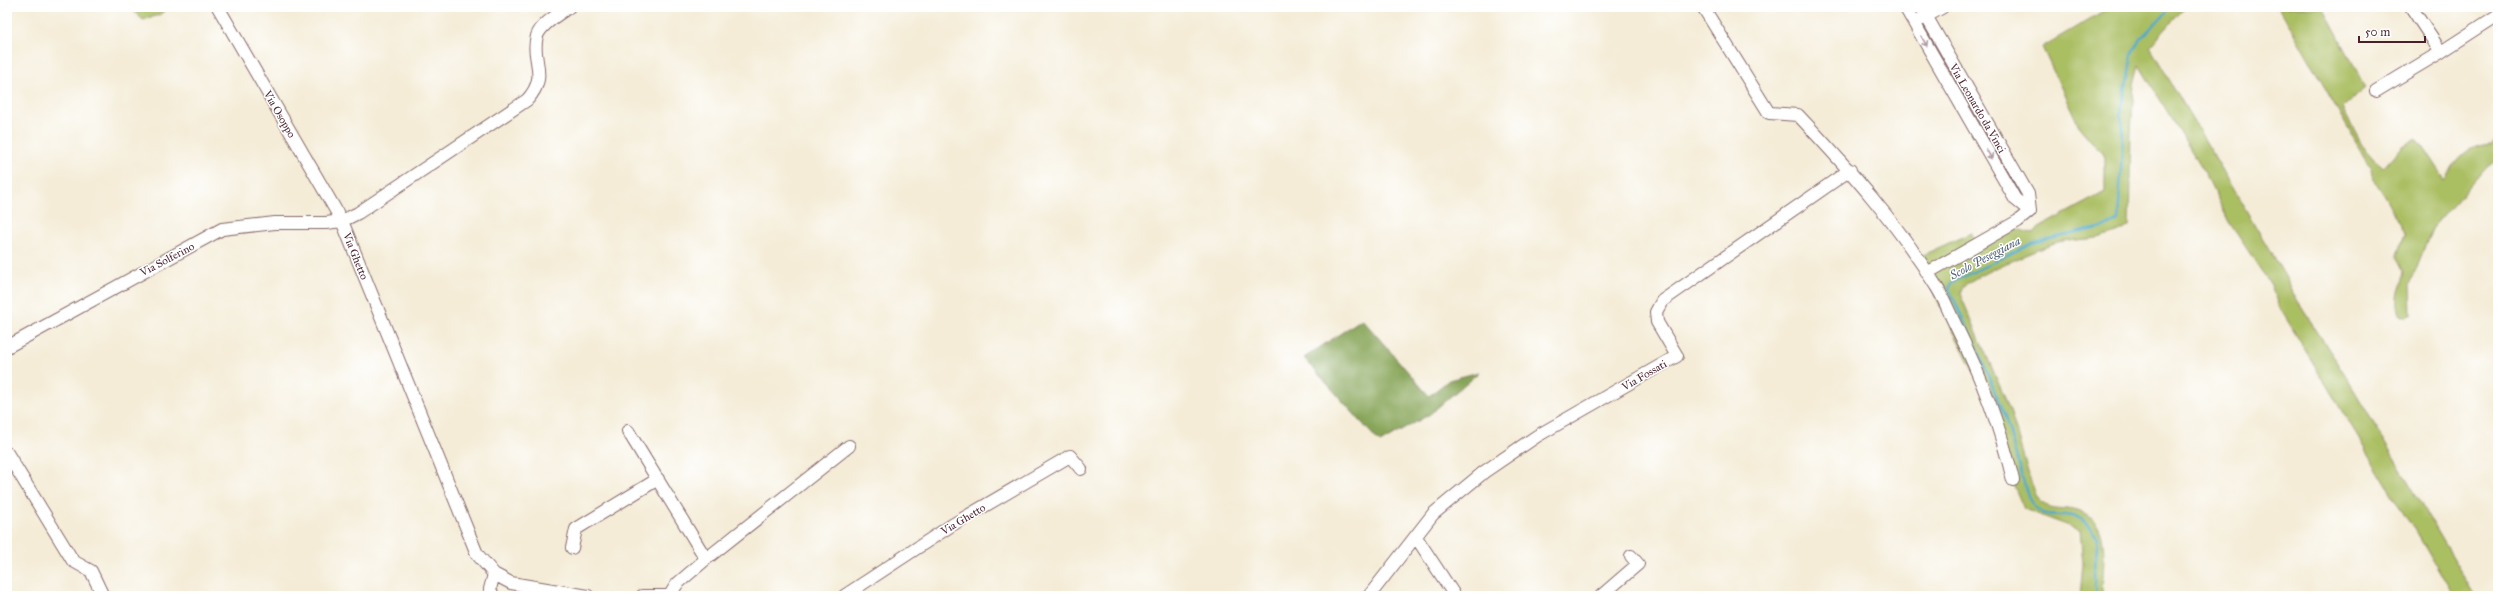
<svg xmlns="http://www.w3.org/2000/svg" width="2505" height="603" font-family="'IM FELL Great Primer',serif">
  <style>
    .green { fill: #aabe62; stroke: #7a6e46 }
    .forest { fill: #87a558; stroke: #686242 }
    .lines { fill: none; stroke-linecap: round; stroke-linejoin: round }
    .stream { stroke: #4aa9c9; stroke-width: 2.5 }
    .minor-casing { stroke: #866767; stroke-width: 14 }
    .minor { stroke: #fff; stroke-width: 12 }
    .oneway { stroke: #ae9aa0 }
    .labels { text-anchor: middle; stroke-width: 3; stroke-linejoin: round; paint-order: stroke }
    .street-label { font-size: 11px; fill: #4a1f2b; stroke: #fff }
    .water-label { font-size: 12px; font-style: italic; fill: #4a5d72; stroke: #fff }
  </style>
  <rect width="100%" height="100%" fill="#fff"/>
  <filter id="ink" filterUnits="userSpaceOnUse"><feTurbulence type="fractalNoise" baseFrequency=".025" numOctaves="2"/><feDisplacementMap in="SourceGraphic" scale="8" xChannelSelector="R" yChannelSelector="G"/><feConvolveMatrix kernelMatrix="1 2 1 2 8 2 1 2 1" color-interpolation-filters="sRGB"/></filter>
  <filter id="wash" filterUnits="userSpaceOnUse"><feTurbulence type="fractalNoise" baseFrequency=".012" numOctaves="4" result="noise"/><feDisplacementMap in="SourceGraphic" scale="16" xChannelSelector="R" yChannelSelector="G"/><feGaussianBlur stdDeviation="0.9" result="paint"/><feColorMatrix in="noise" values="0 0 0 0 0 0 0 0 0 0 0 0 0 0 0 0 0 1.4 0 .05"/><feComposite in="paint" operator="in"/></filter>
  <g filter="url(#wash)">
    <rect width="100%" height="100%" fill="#f4ecd7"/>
    <path class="green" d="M129 7H170L159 15 143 20Z
      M2110 7H2185L2150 47 2286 278 2296 299 2341 368 2476 596H2454L2415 529 2407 519 2278 305 2271 285 2229 222 2206 175 2139 65 2134 84 2131 131 2129 226C2108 242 2082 237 2058 243 2042 247 1975 275 1964 286 1962 288 1961 292 1960 294L2010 410 2035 496C2044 508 2053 508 2067 509 2116 514 2102 562 2102 596H2080L2083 564 2080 530 2024 509 2007 470 1995 413 1916 258 1971 233 1981 249 2017 229 2034 234 2040 227 2105 192V157L2080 128 2042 47Z
      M2279 7H2323L2366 88 2342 108 2362 145 2383 168 2403 146 2417 138 2444 179C2460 157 2464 146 2493 144L2498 137V158L2487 166 2432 229 2410 284 2411 315 2401 317C2394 301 2400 288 2405 272L2397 255 2405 234 2372 175 2371 169Z"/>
    <path class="forest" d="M1362 319 1429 396 1449 380 1479 372 1430 414 1380 443 1304 358Z"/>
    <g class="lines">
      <path class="stream" d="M149 7H151
        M2096 596 2094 576 2098 538C2093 532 2087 523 2081 519 2060 508 2043 526 2028 497L2005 417 1982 360 1949 289 1951 283 2032 243 2111 225 2118 221 2123 134 2120 117 2132 55 2141 38 2171 7"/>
    </g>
  </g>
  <g filter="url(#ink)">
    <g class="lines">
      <defs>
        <path id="minor" d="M218 7 342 221 477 554 494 574 511 583 588 596
          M1703 7 1769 113 1798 115C1848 168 1898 224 1936 286 1944 298 1949 312 1955 324 1980 374 2000 425 2013 480
          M1905 7 2015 199 2030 211
          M1921 7 2028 194 2030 211
          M2411 7 2441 52 2498 15
          M1920 20 1943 7
          M2376 91 2441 52
          M1927 273 2018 221 2030 211
          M7 347 222 229 275 223H326L342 221 358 213 527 100C550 75 530 60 537 36 541 24 559 14 569 7
          M628 431 706 559
          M7 453 73 561 91 571 103 596
          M1416 537 1455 596
          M572 548 576 529 658 479
          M670 595 677 584 706 559 849 446
          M493 596 490 589 494 574
          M642 596H671
          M844 596 952 525 1070 456 1081 469
          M1369 596 1433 514 1484 472 1537 436 1677 356 1657 322 1656 312 1662 301 1850 170
          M1601 596 1638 564 1631 556"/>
      </defs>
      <use href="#minor" class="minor-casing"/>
      <use href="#minor" class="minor"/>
    </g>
    <defs><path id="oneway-shaft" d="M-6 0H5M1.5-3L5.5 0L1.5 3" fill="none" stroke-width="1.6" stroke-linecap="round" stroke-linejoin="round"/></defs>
    <g class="oneway">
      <use href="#oneway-shaft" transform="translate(1924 41) rotate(60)"/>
      <use href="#oneway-shaft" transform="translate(1989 154) rotate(60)"/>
    </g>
  </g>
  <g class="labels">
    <g class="street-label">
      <text transform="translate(1978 108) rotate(60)" y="4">Via Leonardo da Vinci</text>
      <text transform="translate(280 114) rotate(60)" y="4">Via Osoppo</text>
      <text transform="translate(356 256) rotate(68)" y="4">Via Ghetto</text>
      <text transform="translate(167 259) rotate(-28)" y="4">Via Solferino</text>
      <text transform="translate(1644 375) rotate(-30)" y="4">Via Fossati</text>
      <text transform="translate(963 519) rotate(-31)" y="4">Via Ghetto</text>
    </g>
    <g class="water-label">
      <text transform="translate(1985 258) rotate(-28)" y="4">Scolo Peseggiana</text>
    </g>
  </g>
  <rect width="2505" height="603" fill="none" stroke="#fff" stroke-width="24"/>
  <path d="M2359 36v6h66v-6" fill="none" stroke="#4a1f2b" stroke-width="2"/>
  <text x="2365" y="36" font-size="12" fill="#4a1f2b" stroke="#ffffff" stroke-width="3" paint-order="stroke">50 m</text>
</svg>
